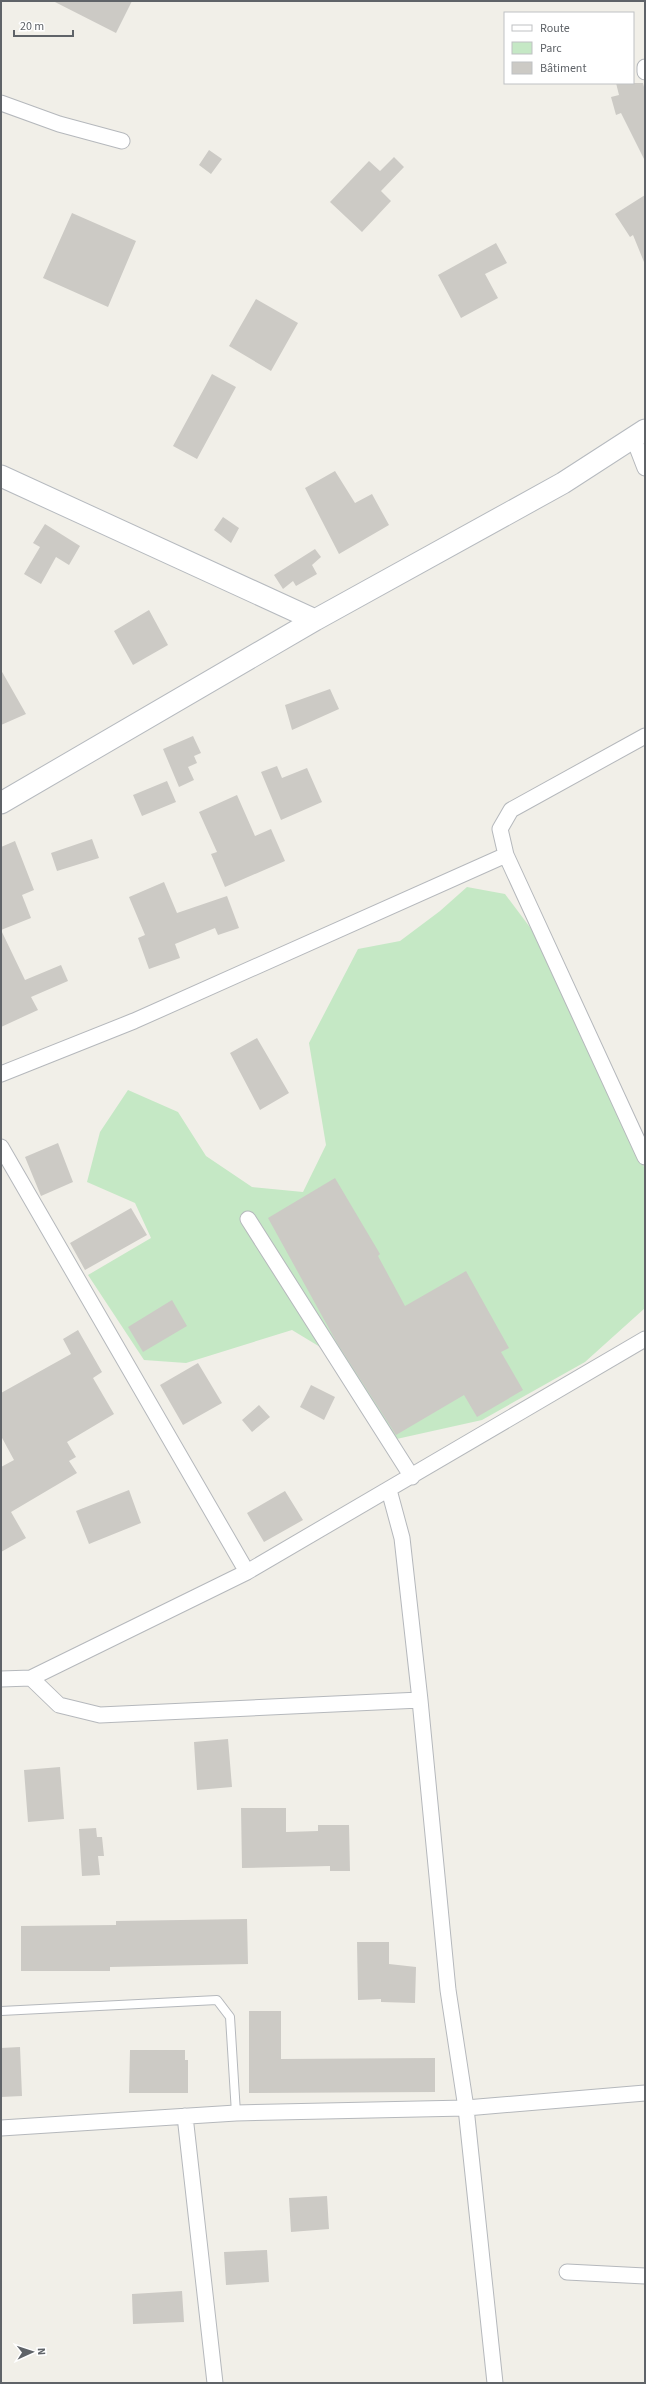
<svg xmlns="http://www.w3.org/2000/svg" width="646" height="2384" font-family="'Source Sans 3',sans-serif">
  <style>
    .green { fill: #c5e8c5 }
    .building { fill: #cccac5 }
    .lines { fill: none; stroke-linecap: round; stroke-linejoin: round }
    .lane-casing { stroke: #b5b8bc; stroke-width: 10 }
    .street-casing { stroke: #b5b8bc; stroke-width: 17 }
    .secondary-casing { stroke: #b6babf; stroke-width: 23 }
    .lane { stroke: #fff; stroke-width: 8 }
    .street { stroke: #fff; stroke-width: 15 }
    .secondary { stroke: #fff; stroke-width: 21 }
  </style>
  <rect width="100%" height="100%" fill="#f1efe8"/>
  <path class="green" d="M467 887 505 894 544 946 580 1035 645 1169V1308L585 1362 482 1420 392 1440 335 1356 292 1330 186 1363 144 1360 88 1275 151 1238 135 1203 87 1182 100 1132 128 1090 178 1112 206 1156 252 1187 303 1192 326 1145 309 1043 358 949 400 941 440 911Z"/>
  <path class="building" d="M53 1H132L116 33Z
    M616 83H643L645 91V161L621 113 616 115 611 97 619 95Z
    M209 150 222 159 211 174 199 165Z
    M394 157 404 167 381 191 391 201 362 232 330 202 369 161 380 171Z
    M645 195V262H644L633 235 630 237 615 214Z
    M72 213 136 241 108 307 43 278Z
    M496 243 507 263 485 274 498 298 461 318 438 275Z
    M256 299 298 323 271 371 229 346Z
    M212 374 236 387 197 459 173 446Z
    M335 471 355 503 372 494 389 525 339 554 305 488Z
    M223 517 239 528 231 543 214 530Z
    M45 524 80 546 69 565 56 557 41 584 24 574 40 547 33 543Z
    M315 549 321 557 312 565 317 574 296 586 293 581 283 589 274 575Z
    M149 610 168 645 133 665 114 631Z
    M1 670 26 714 1 725Z
    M330 689 339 709 292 730 285 705Z
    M193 736 201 753 194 756 197 763 188 767 194 780 179 787 163 749Z
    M277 766 282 778 307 768 322 802 281 820 261 772Z
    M167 781 176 802 142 816 133 795Z
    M237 795 255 836 271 829 285 861 225 887 211 854 217 852 199 812Z
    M92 839 99 858 57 871 51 853Z
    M15 841 34 890 22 895 31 918 1 930 25 980 61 965 68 981 31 997 38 1010 1 1027V847Z
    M164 882 177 913 227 896 239 928 218 935 215 928 175 944 180 958 149 969 138 938 145 935 129 897Z
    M257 1038 289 1093 260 1110 230 1053Z
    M58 1143 73 1182 41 1196 25 1157Z
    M335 1178 380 1254 378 1256 405 1306 466 1271 509 1348 501 1352 523 1390 477 1417 464 1395 396 1435 337 1343 268 1218Z
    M131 1208 147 1235 85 1270 70 1243Z
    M172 1300 187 1326 143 1352 128 1327Z
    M78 1330 102 1372 93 1378 114 1414 67 1442 76 1457 69 1461 77 1473 11 1512 26 1538 1 1552V1467L14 1460 1 1436V1393L71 1354 63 1339Z
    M198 1363 222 1403 183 1425 160 1385Z
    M311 1385 335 1397 324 1420 300 1407Z
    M259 1405 270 1417 252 1432 242 1420Z
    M129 1490 141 1523 89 1544 76 1511Z
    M285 1491 303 1520 264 1542 247 1513Z
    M228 1739 232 1787 197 1790 194 1742Z
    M60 1767 64 1819 28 1822 24 1770Z
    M241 1808H286V1832L318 1831V1825H349L350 1871H330V1866L242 1868Z
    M96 1828 97 1837H102L104 1856H98L100 1875 82 1876 79 1829Z
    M247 1919 248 1964 110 1967V1971H21V1926L116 1925V1921Z
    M357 1942H389V1964L416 1967 415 2003 381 2002V1999L358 2000Z
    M249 2011H281V2059L435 2058V2092L249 2093Z
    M20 2047 22 2096 1 2097V2048Z
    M130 2050H185V2060H188V2093H129Z
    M327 2196 329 2229 291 2232 289 2198Z
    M267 2250 269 2282 226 2285 224 2252Z
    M182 2291 184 2322 133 2324 132 2294Z"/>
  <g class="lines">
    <defs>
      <path id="lane" d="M1 2011 217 2000 230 2017 236 2113"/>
      <path id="street" d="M645 67V72
        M1 103 59 124 122 141
        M633 437 645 468
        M645 736 511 810 500 829 506 855 645 1157
        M1 1074 134 1021 506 855
        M1 1147 247 1572
        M248 1219 412 1477
        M389 1490 402 1538 420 1700 448 1990 466 2108 495 2383
        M31 1678 59 1705 100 1715 420 1700
        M1 1679 31 1678 247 1572 645 1339
        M185 2116 215 2383
        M1 2128 236 2113 466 2108 645 2093
        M567 2272 645 2276"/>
      <path id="secondary" d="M1 476 315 620
        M1 803 315 620 563 483 645 430"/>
    </defs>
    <use href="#lane" class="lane-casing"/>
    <use href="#street" class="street-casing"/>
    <use href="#secondary" class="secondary-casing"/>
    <use href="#lane" class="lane"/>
    <use href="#street" class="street"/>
    <use href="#secondary" class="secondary"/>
  </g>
  <rect width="646" height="2384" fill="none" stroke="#5f6368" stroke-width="4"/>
  <rect x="504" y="12" width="130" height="72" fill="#ffffff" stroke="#bfc1c3"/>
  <rect x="512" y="25" width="20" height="6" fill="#ffffff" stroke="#bfc1c3"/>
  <text x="540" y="32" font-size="12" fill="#5f6368">Route</text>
  <rect x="512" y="42" width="20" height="12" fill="#c5e8c5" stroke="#bfc1c3"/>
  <text x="540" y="52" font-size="12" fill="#5f6368">Parc</text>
  <rect x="512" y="62" width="20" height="12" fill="#cccac5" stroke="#bfc1c3"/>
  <text x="540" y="72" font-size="12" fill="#5f6368">Bâtiment</text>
  <g transform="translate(32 2352) rotate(87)" stroke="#ffffff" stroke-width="3" paint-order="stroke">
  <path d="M0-3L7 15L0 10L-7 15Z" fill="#5f6368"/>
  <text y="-6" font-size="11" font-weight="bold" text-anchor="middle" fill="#5f6368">N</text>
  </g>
  <path d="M14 30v6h59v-6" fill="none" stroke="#5f6368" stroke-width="2"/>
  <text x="20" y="30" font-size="12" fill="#5f6368" stroke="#ffffff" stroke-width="3" paint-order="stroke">20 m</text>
</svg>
